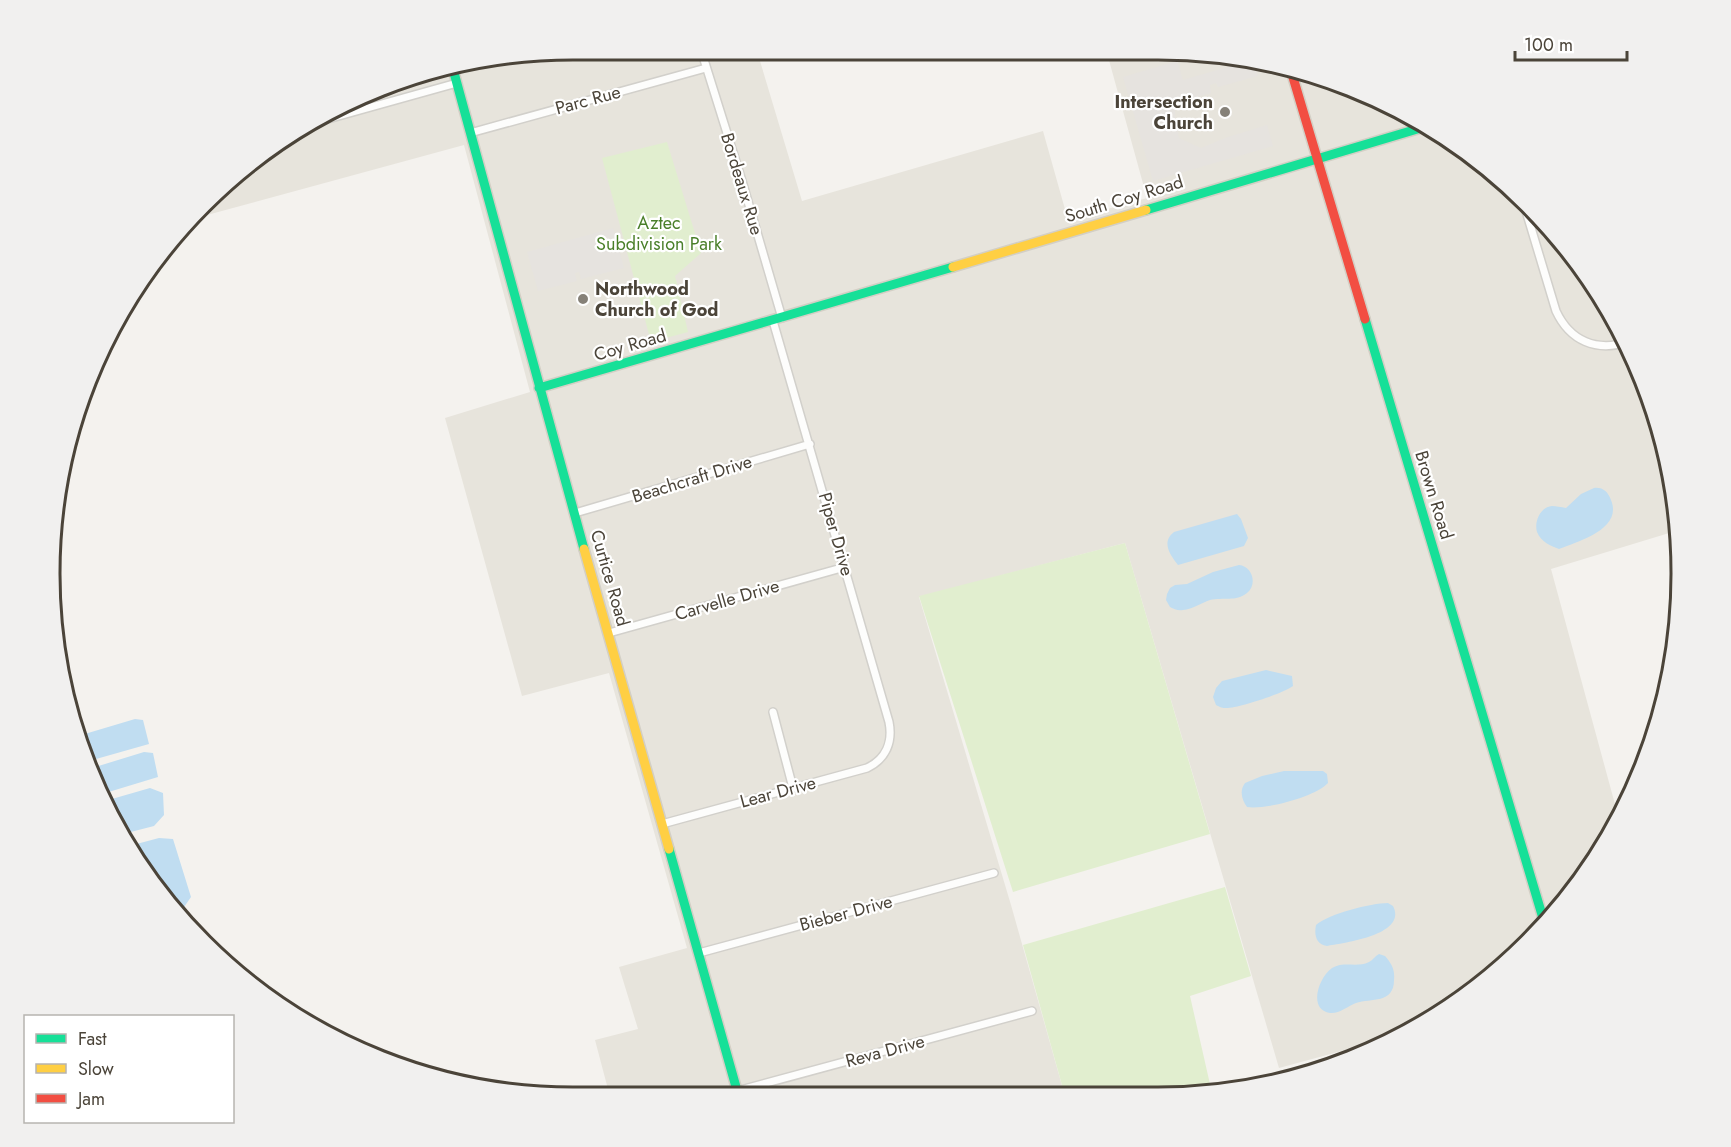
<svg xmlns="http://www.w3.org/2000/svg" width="1731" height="1147" font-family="Jost,sans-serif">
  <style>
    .residential { fill: #e7e4dc }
    .green { fill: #e1eecf }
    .parking { fill: #e6e3df }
    .water { fill: #c0ddf1 }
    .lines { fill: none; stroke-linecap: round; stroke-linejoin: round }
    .street-casing { stroke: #d2d0cb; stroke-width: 10 }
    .fast-casing { stroke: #d3cfc5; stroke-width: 12 }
    .slow-casing { stroke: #d3cfc5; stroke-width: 12 }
    .jam-casing { stroke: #d3cfc5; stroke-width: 12 }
    .street { stroke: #fdfdfc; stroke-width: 7 }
    .fast { stroke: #16e098; stroke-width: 9 }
    .slow { stroke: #ffcf43; stroke-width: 9 }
    .jam { stroke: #f24e42; stroke-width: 9 }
    .poi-dot { fill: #868178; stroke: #fff; stroke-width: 2 }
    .labels { text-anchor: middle; stroke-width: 4.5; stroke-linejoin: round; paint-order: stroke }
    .street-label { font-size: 18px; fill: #4b4439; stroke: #fff }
    .poi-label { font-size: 18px; font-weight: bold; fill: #4b4439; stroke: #fff; text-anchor: end }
    .park-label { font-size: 18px; fill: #4a7f2a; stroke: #fff }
    .rim { fill: none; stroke: #4b4439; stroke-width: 3 }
  </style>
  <rect width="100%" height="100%" fill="#f4f2ee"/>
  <path class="residential" d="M574 50 757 51 802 201 1043 131 1068 220 1147 198 1107 53 1226 54 1389 103 1503 180 1573 255 1628 342 1664 438 1679 530 1551 569 1619 819 1611 836 1551 919 1476 989 1404 1034 1279 1068 1125 543 919 597 1011 905 1065 1096 609 1093 595 1040 638 1029 619 967 687 948 609 673 522 696 445 418 530 392 464 145 196 218 282 138 405 77Z"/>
  <path class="green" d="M667 142 701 253 675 276 688 332 651 342 602 158Z
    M1125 543 1210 834 1013 892 919 596Z
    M1225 887 1251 976 1190 996 1212 1093 1191 1096H1065L1023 945Z"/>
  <path class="parking" d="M1177 61 1183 80 1248 61 1253 62 1258 76 1218 87 1216 83 1210 85 1211 93 1178 103 1175 109V117L1179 138 1201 148 1225 138 1267 125 1273 146 1153 181 1123 77Z
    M613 228 624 268 581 279 579 272 575 273 577 281 538 291 527 252Z"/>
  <path class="water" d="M1594 488C1603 487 1608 492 1611 500 1623 529 1579 541 1559 549 1551 546 1541 542 1537 532 1534 522 1540 507 1552 506 1556 506 1561 507 1566 508L1581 494Z
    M1237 514 1241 519 1248 538 1244 546 1178 565C1170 555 1161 542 1174 532Z
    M1239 565C1252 566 1258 584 1247 593 1236 602 1223 597 1210 600 1201 603 1193 609 1183 610 1178 611 1174 609 1170 607L1166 600 1167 594 1170 588 1175 585 1187 584 1213 572Z
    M1266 670 1292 676 1293 686C1284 693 1237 709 1225 708 1221 708 1220 707 1216 705L1213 697 1216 688 1222 681Z
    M135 719 143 720 149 744 89 761 78 736Z
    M144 752 153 753 158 777 102 794 92 768Z
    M1284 771H1323L1327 774 1328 783C1315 797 1265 810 1247 807 1242 800 1239 791 1245 783L1262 776Z
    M150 788 163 793 164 815 154 826 119 835 105 801Z
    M159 838 173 839 191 897 182 910 129 846Z
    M1388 903 1393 906C1408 935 1344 943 1327 946 1316 944 1314 935 1316 925 1328 914 1371 903 1388 903Z
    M1379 954 1385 956C1392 964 1395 970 1394 980 1394 1004 1371 998 1356 1003 1348 1006 1339 1014 1330 1013 1308 1010 1318 978 1332 968 1344 961 1357 968 1369 962 1373 960 1375 956 1379 954Z"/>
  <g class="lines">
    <defs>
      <path id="street" d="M701 50 742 181 782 318
        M310 124 457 83
        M470 133 706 68
        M1523 201 1556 311C1570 341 1596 352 1628 342
        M575 513 810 444
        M609 633 845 567
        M773 712 793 788
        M662 824 867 768C886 759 893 742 889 722L773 321
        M699 953 994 873
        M737 1091 1032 1011"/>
      <path id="fast" d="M453 69 584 549
        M1146 210 1424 127
        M1365 319 1545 925
        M539 388 953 267
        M669 849 738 1094"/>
      <path id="slow" d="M953 267 1146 210
        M584 549 669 849"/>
      <path id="jam" d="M1292 74 1365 319"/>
    </defs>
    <use href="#street" class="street-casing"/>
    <use href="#fast" class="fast-casing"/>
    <use href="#slow" class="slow-casing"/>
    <use href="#jam" class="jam-casing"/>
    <use href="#street" class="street"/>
    <use href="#fast" class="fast"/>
    <use href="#slow" class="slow"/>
    <use href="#jam" class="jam"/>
  </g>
  <g class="poi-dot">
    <circle cx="1225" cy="112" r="6"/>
    <circle cx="583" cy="299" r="6"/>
  </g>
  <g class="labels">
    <g class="street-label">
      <text transform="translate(588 100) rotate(-15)" y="6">Parc Rue</text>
      <text transform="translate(742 184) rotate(73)" y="6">Bordeaux Rue</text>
      <text transform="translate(1124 199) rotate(-17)" y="6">South Coy Road</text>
      <text transform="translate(630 345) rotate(-16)" y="6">Coy Road</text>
      <text transform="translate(692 479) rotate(-17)" y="6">Beachcraft Drive</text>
      <text transform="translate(1434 495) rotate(73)" y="6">Brown Road</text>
      <text transform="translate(836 534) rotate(74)" y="6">Piper Drive</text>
      <text transform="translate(610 578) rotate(74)" y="6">Curtice Road</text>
      <text transform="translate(727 600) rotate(-16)" y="6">Carvelle Drive</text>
      <text transform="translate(778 792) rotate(-15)" y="6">Lear Drive</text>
      <text transform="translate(846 913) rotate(-15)" y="6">Bieber Drive</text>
      <text transform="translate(885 1051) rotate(-15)" y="6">Reva Drive</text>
    </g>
    <g class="poi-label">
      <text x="1213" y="108">Intersection<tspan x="1213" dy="21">Church</tspan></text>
      <text x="595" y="295" text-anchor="start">Northwood<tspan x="595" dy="21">Church of God</tspan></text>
    </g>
    <g class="park-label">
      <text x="659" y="229">Aztec<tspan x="659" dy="21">Subdivision Park</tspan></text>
    </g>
  </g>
  <path d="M0 0H1731V1147H0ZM573 60H1158A513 513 0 0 1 1671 573V574A513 513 0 0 1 1158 1087H573A513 513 0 0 1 60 574V573A513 513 0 0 1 573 60Z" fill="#f1f0ef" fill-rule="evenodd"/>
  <path class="rim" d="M573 60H1158A513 513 0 0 1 1671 573V574A513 513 0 0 1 1158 1087H573A513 513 0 0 1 60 574V573A513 513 0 0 1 573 60Z"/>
  <rect x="24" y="1015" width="210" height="108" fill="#ffffff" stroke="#b7b4b0" stroke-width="1.5"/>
  <rect x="36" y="1034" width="30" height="9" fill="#16e098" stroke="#b7b4b0" stroke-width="1.5"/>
  <text x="78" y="1045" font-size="18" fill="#4b4439">Fast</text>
  <rect x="36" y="1064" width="30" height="9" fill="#ffcf43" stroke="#b7b4b0" stroke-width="1.5"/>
  <text x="78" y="1075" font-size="18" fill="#4b4439">Slow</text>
  <rect x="36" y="1094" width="30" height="9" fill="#f24e42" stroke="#b7b4b0" stroke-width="1.5"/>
  <text x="78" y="1105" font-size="18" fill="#4b4439">Jam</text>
  <path d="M1515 51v9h112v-9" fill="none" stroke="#4b4439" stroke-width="3"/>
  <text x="1524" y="51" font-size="18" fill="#4b4439" stroke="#ffffff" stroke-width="4.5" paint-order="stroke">100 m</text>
</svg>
